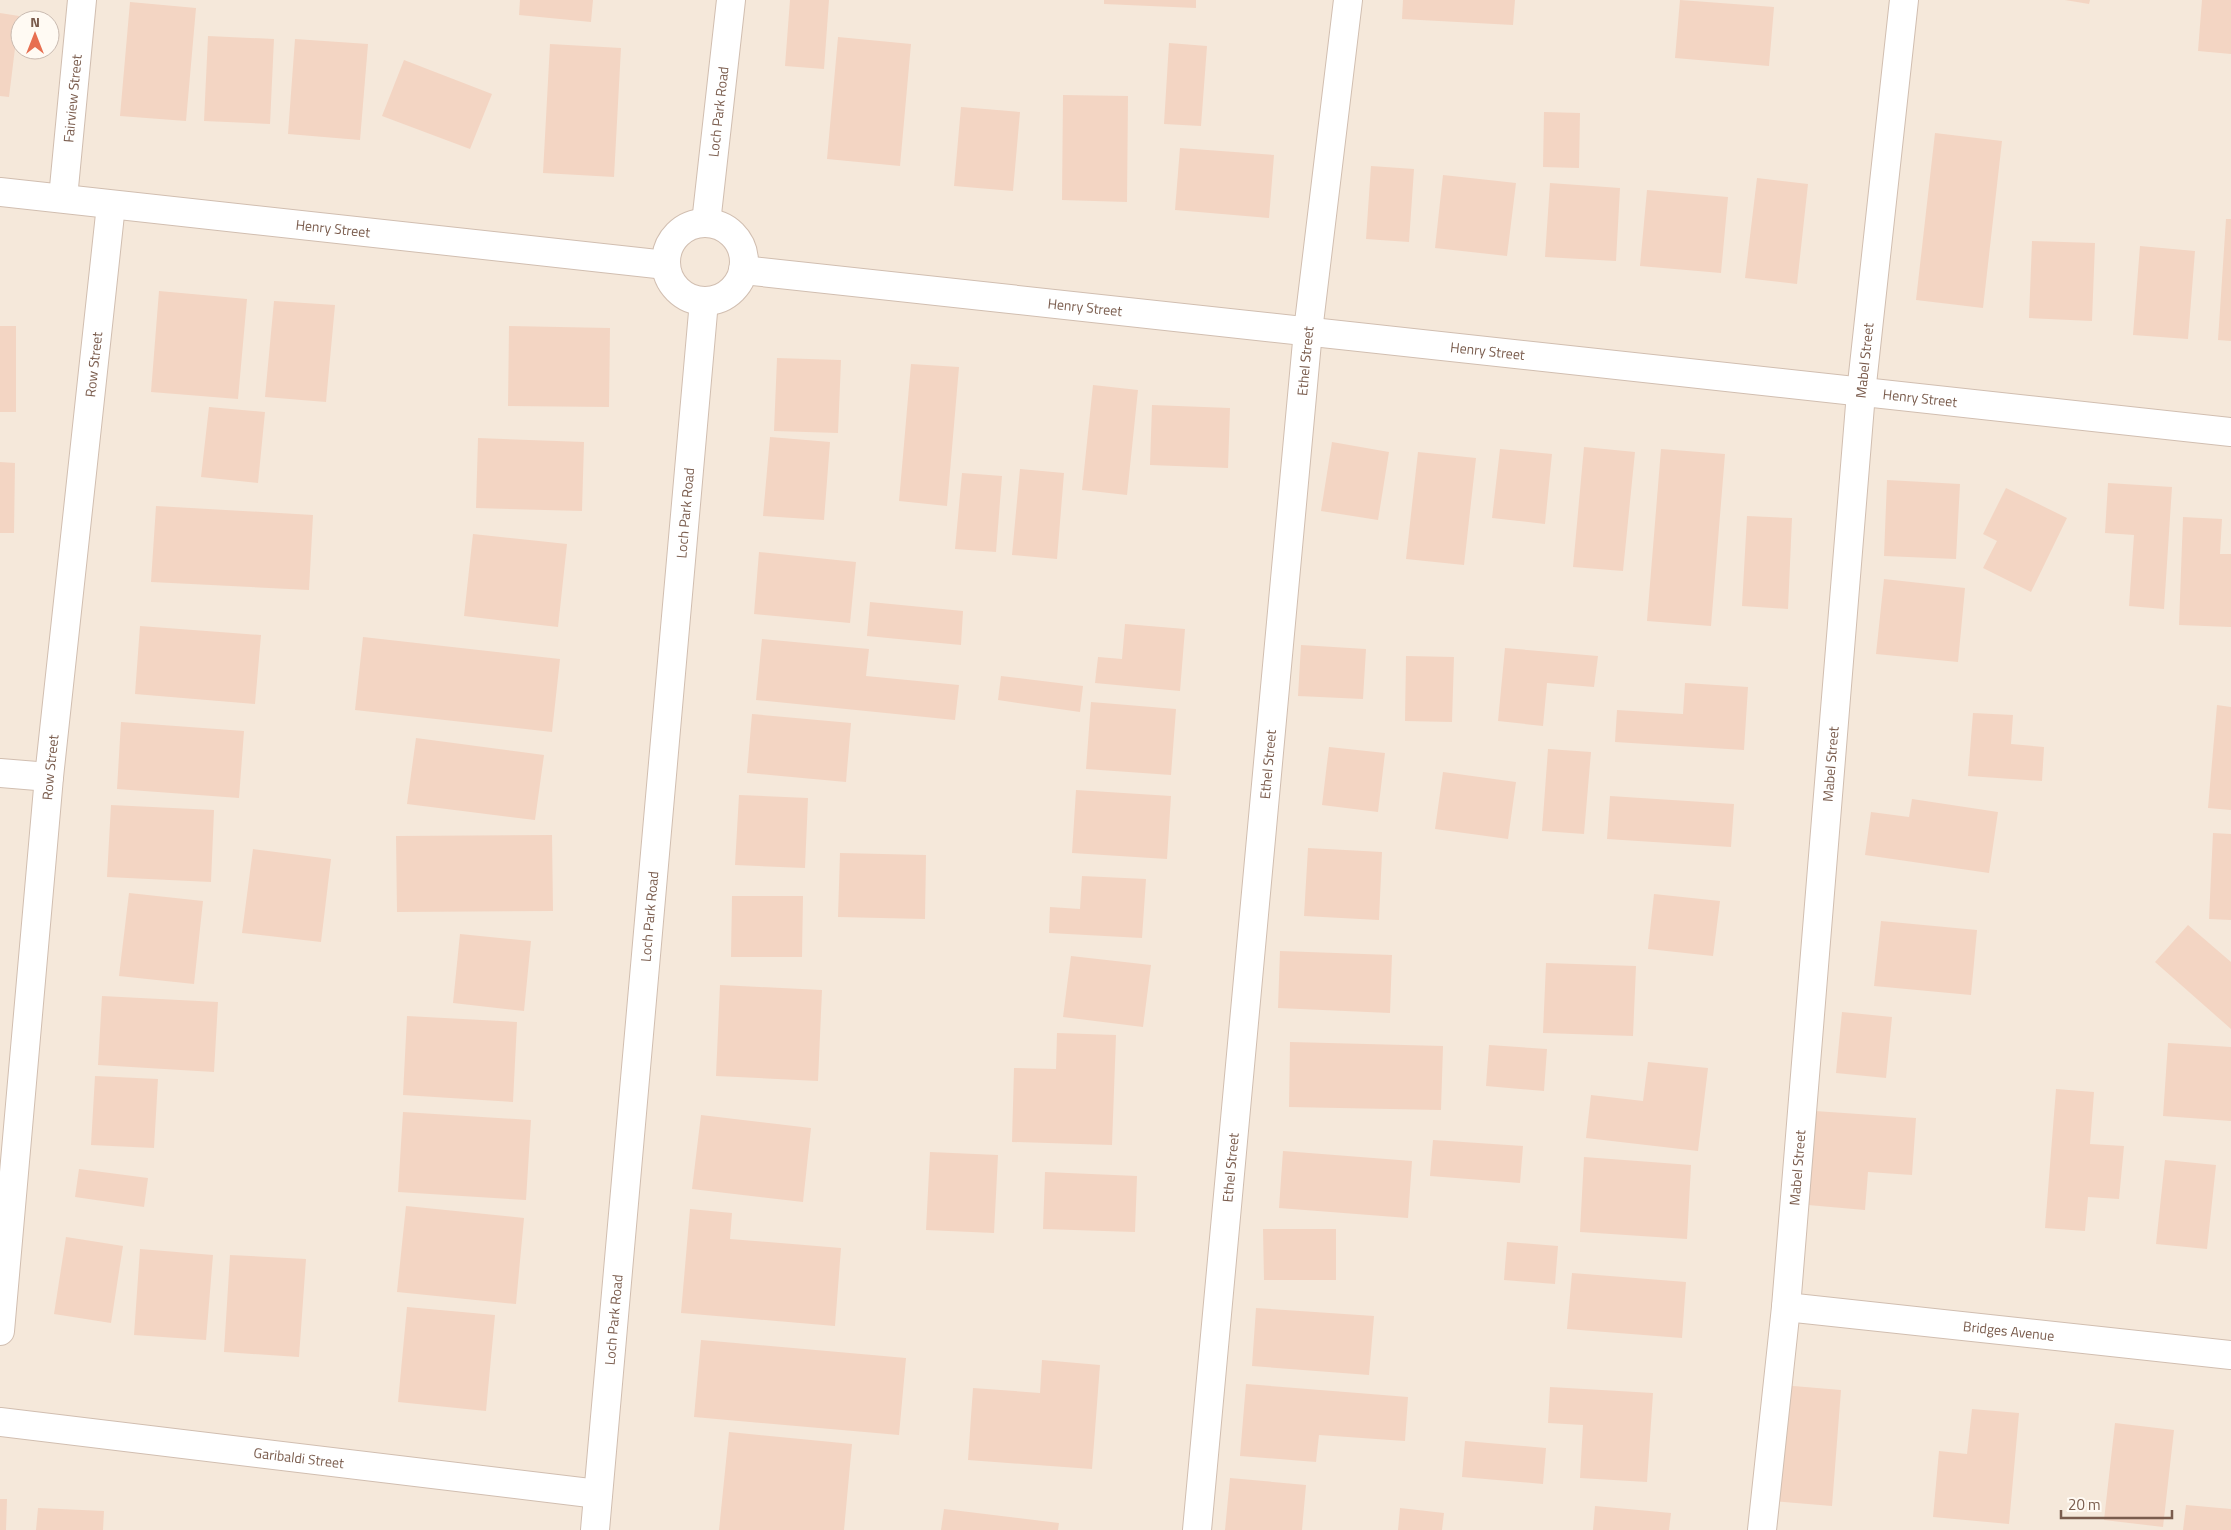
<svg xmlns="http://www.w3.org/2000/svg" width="2231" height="1530" font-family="'Titillium Web',sans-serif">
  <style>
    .residential { fill: #f5e8da; fill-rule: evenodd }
    .building { fill: #f3d5c3 }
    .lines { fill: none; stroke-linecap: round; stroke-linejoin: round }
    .minor-casing { stroke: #d1beb0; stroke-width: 30 }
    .minor { stroke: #fff; stroke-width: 28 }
    .labels { text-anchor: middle; stroke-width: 5; stroke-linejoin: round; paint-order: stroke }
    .street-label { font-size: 14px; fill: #7a5c4d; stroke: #fffaf3 }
  </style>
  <rect width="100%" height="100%" fill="#fdf6ec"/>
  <path class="residential" d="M0 0H2231V1530H0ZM20 20H50V50H20Z"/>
  <path class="building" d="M520 0H593L591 22 519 15Z
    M790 0H829L824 69 785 66Z
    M1104 0H1196V8L1104 4Z
    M1403 0H1515L1513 25 1402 19Z
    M1680 0 1774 7 1769 66 1675 58Z
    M2065 0H2090L2089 4Z
    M2202 0H2231V54L2198 51Z
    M130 2 196 8 186 121 120 116Z
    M0 13 19 16 9 97 0 96Z
    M208 36 274 39 270 124 204 121Z
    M838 37 911 44 900 166 827 159Z
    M295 39 368 44 360 140 288 134Z
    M1169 43 1207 46 1201 126 1164 124Z
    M550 44 621 48 614 177 543 173Z
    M404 60 492 94 470 149 382 116Z
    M1063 95 1128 96 1127 202 1062 200Z
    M961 107 1020 112 1013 191 954 186Z
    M1544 112 1580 113 1579 168 1543 167Z
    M1935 133 2002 141 1983 308 1916 300Z
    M1180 148 1274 155 1269 218 1175 210Z
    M1371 166 1414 169 1409 242 1366 239Z
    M1443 175 1516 183 1507 256 1435 248Z
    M1757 178 1808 184 1797 284 1745 278Z
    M1550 183 1620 188 1616 261 1545 257Z
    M1647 190 1728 197 1721 273 1640 266Z
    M2226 219H2231V341L2218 340Z
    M2032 241 2095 243 2092 321 2029 318Z
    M2140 246 2195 251 2188 339 2133 335Z
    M159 291 247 299 238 399 151 392Z
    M274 301 335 305 326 402 265 397Z
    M0 326H16V412H0Z
    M509 326 610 328 609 407 508 406Z
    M777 358 841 360 838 433 774 431Z
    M911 364 959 367 947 506 899 501Z
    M1093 385 1138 390 1127 495 1082 490Z
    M1152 405 1230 408 1228 468 1150 465Z
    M209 407 265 412 258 483 201 477Z
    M770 437 830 442 824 520 763 516Z
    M478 438 584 442 582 511 476 508Z
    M1332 442 1389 452 1378 520 1321 511Z
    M1584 447 1635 452 1623 571 1573 567Z
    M1500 449 1552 454 1545 524 1492 518Z
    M1661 449 1725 454 1711 626 1647 621Z
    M1418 452 1476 458 1464 565 1406 559Z
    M0 462 15 463 14 533H0Z
    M1020 469 1064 473 1057 559 1012 555Z
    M962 473 1002 476 996 552 955 549Z
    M1887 480 1960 484 1956 559 1884 556Z
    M2108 483 2172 487 2164 609 2129 606 2134 535 2105 533Z
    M2006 488 2067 518 2031 592 1983 568 1997 541 1983 534Z
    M156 506 313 515 309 590 151 582Z
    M1747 516 1792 518 1788 609 1742 606Z
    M2183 517 2222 519 2220 554H2231V627L2179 625Z
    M473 534 567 544 558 627 464 616Z
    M759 552 856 562 850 623 754 614Z
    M1884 579 1965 588 1958 662 1876 654Z
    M870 602 963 611 961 645 867 636Z
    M1125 624 1185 629 1180 691 1095 683 1098 657 1122 659Z
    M140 626 261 635 255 704 135 694Z
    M363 637 560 659 552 732 355 710Z
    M762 639 869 649 866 676 959 685 955 720 756 700Z
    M1301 645 1366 649 1363 699 1298 696Z
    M1505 648 1598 656 1594 687 1547 683 1543 726 1498 721Z
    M1406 656 1454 657 1452 722 1405 721Z
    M1001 676 1083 686 1080 712 998 700Z
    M1685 683 1748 687 1744 750 1615 742 1617 710 1683 714Z
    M1091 702 1176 709 1171 775 1086 769Z
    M2217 705 2231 707V810L2208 808Z
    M1973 713 2013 715 2011 744 2044 747 2042 781 1968 776Z
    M752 714 851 723 846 782 747 773Z
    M121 722 244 731 239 798 117 789Z
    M416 738 544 755 535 820 407 804Z
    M1329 747 1385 753 1378 812 1322 805Z
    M1548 749 1591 752 1584 834 1542 831Z
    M1443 772 1516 782 1508 839 1435 829Z
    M1076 790 1171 796 1167 859 1072 853Z
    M739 795 808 798 805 868 735 865Z
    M1610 796 1734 804 1731 847 1607 839Z
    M1912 799 1998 812 1989 873 1865 855 1871 812 1909 817Z
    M111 805 214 810 211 882 107 877Z
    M2213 833 2231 834V920L2209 919Z
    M552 835 553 911 397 912 396 836Z
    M1308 848 1382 852 1379 920 1304 916Z
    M253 849 331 859 321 942 242 933Z
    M840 853 926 855 925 919 838 917Z
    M1082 876 1146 879 1142 938 1049 933 1050 907 1080 909Z
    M129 893 203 901 194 984 119 976Z
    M1654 894 1720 901 1713 956 1648 949Z
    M732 896H803L802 957H731Z
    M1881 921 1977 930 1971 995 1874 986Z
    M2188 925 2231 962V1029L2155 962Z
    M460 934 531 941 524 1011 453 1003Z
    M1280 951 1392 955 1390 1013 1278 1008Z
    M1071 956 1151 965 1143 1027 1063 1017Z
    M1546 963 1636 966 1633 1036 1543 1033Z
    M720 985 822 990 818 1081 716 1076Z
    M102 996 218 1002 214 1072 98 1065Z
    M1842 1012 1892 1017 1886 1078 1836 1073Z
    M407 1016 517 1022 513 1102 403 1095Z
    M1057 1033 1116 1035 1112 1145 1012 1142 1014 1068 1056 1069Z
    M1290 1042 1443 1046 1441 1110 1289 1107Z
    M2168 1043 2231 1047V1121L2163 1116Z
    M1489 1045 1547 1049 1544 1091 1486 1086Z
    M1648 1062 1708 1068 1698 1151 1586 1138 1591 1095 1643 1101Z
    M95 1076 158 1079 154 1148 91 1145Z
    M2056 1089 2094 1092 2090 1144 2124 1146 2119 1199 2088 1197 2085 1231 2045 1228Z
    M1815 1111 1916 1118 1912 1175 1868 1172 1865 1210 1808 1205Z
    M403 1112 531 1120 526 1200 398 1192Z
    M701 1115 811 1128 803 1202 692 1189Z
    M1433 1140 1523 1146 1520 1183 1430 1176Z
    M1283 1151 1412 1161 1408 1218 1279 1208Z
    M930 1152 998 1155 994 1233 926 1230Z
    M1584 1157 1691 1165 1687 1239 1580 1232Z
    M2165 1160 2216 1165 2207 1249 2156 1244Z
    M79 1169 148 1178 144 1207 75 1197Z
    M1045 1172 1137 1176 1135 1232 1043 1229Z
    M406 1206 524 1218 516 1304 397 1292Z
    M690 1209 732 1213 730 1239 841 1248 835 1326 681 1313Z
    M1263 1229H1336V1280H1264Z
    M66 1237 123 1246 111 1323 54 1314Z
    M1507 1242 1558 1246 1555 1284 1504 1280Z
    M140 1249 213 1255 206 1340 134 1335Z
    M230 1255 306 1259 299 1357 224 1352Z
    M1572 1273 1686 1282 1682 1338 1567 1329Z
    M407 1307 495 1315 486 1411 398 1402Z
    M1256 1308 1374 1316 1369 1375 1252 1366Z
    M701 1340 906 1358 899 1435 694 1417Z
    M1042 1360 1100 1365 1092 1469 968 1460 973 1388 1040 1393Z
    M1246 1384 1408 1397 1405 1441 1319 1435 1316 1462 1240 1456Z
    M1781 1385 1841 1390 1832 1506 1772 1501Z
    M1550 1387 1653 1393 1647 1482 1580 1478 1583 1425 1548 1423Z
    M1972 1409 2019 1413 2009 1524 1933 1517 1939 1451 1967 1454Z
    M2115 1423 2174 1430 2163 1527 2104 1520Z
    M729 1432 852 1444 844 1530H719Z
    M1465 1441 1546 1448 1543 1484 1462 1477Z
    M1230 1478 1306 1485 1302 1530H1225Z
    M0 1499H7L6 1530H0Z
    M2186 1505 2231 1509V1530H2183Z
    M1595 1506 1671 1513 1669 1530H1593Z
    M38 1508 104 1511 103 1530H36Z
    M1400 1508 1444 1513 1442 1530H1398Z
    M944 1509 1059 1523 1058 1530H941Z"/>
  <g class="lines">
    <defs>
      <g id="minor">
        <path id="s1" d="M0 192 666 265"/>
        <path id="s2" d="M63 198 82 0"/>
        <path id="s3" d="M706 223 731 0"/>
        <circle cx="705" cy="262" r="39"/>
        <path id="s4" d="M743 270 2231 432"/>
        <path d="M0 773 49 777"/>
        <path id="s5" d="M1786 1307 2231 1355"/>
        <path id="s6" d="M0 1331 49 777 111 205"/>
        <path id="s7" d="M0 1422 598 1494"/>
        <path id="s8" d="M595 1530 704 301"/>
        <path id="s9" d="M1197 1530 1308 331 1348 0"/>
        <path id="s10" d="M1762 1530 1786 1307 1861 393 1904 0"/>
      </g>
    </defs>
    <use href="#minor" class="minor-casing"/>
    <use href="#minor" class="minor"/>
  </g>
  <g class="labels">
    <g class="street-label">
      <text dy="5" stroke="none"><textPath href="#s2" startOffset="100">Fairview Street</textPath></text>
      <text dy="5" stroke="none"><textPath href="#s3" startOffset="112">Loch Park Road</textPath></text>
      <text dy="5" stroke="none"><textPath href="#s1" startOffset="335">Henry Street</textPath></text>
      <text dy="5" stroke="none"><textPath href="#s4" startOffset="344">Henry Street</textPath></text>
      <text dy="5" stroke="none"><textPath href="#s4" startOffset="749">Henry Street</textPath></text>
      <text dy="5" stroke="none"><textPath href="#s9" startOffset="1174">Ethel Street</textPath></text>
      <text dy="5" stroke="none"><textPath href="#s10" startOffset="1174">Mabel Street</textPath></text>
      <text dy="5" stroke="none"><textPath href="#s6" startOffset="971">Row Street</textPath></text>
      <text dy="5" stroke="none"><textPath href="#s4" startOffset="1184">Henry Street</textPath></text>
      <text dy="5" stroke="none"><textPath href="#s8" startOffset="1021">Loch Park Road</textPath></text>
      <text dy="5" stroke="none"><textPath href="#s9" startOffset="769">Ethel Street</textPath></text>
      <text dy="5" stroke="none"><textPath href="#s10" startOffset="769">Mabel Street</textPath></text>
      <text dy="5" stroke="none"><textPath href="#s6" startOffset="566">Row Street</textPath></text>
      <text dy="5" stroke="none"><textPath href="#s8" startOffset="616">Loch Park Road</textPath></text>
      <text dy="5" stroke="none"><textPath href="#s9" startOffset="364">Ethel Street</textPath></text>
      <text dy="5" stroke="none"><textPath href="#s10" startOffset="364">Mabel Street</textPath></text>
      <text dy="5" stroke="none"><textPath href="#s8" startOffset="211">Loch Park Road</textPath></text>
      <text dy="5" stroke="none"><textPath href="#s5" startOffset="224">Bridges Avenue</textPath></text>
      <text dy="5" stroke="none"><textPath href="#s7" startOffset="301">Garibaldi Street</textPath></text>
    </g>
  </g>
  <g transform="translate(35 35)"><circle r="24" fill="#fffaf3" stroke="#cabbb1"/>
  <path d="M0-4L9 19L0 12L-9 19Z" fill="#e76f51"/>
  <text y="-8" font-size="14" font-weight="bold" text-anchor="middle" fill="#7a5c4d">N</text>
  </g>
  <path d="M2061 1510v8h111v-8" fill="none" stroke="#7a5c4d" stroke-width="2.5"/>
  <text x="2068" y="1510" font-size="15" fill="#7a5c4d" stroke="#fffaf3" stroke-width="4" paint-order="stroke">20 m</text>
</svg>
